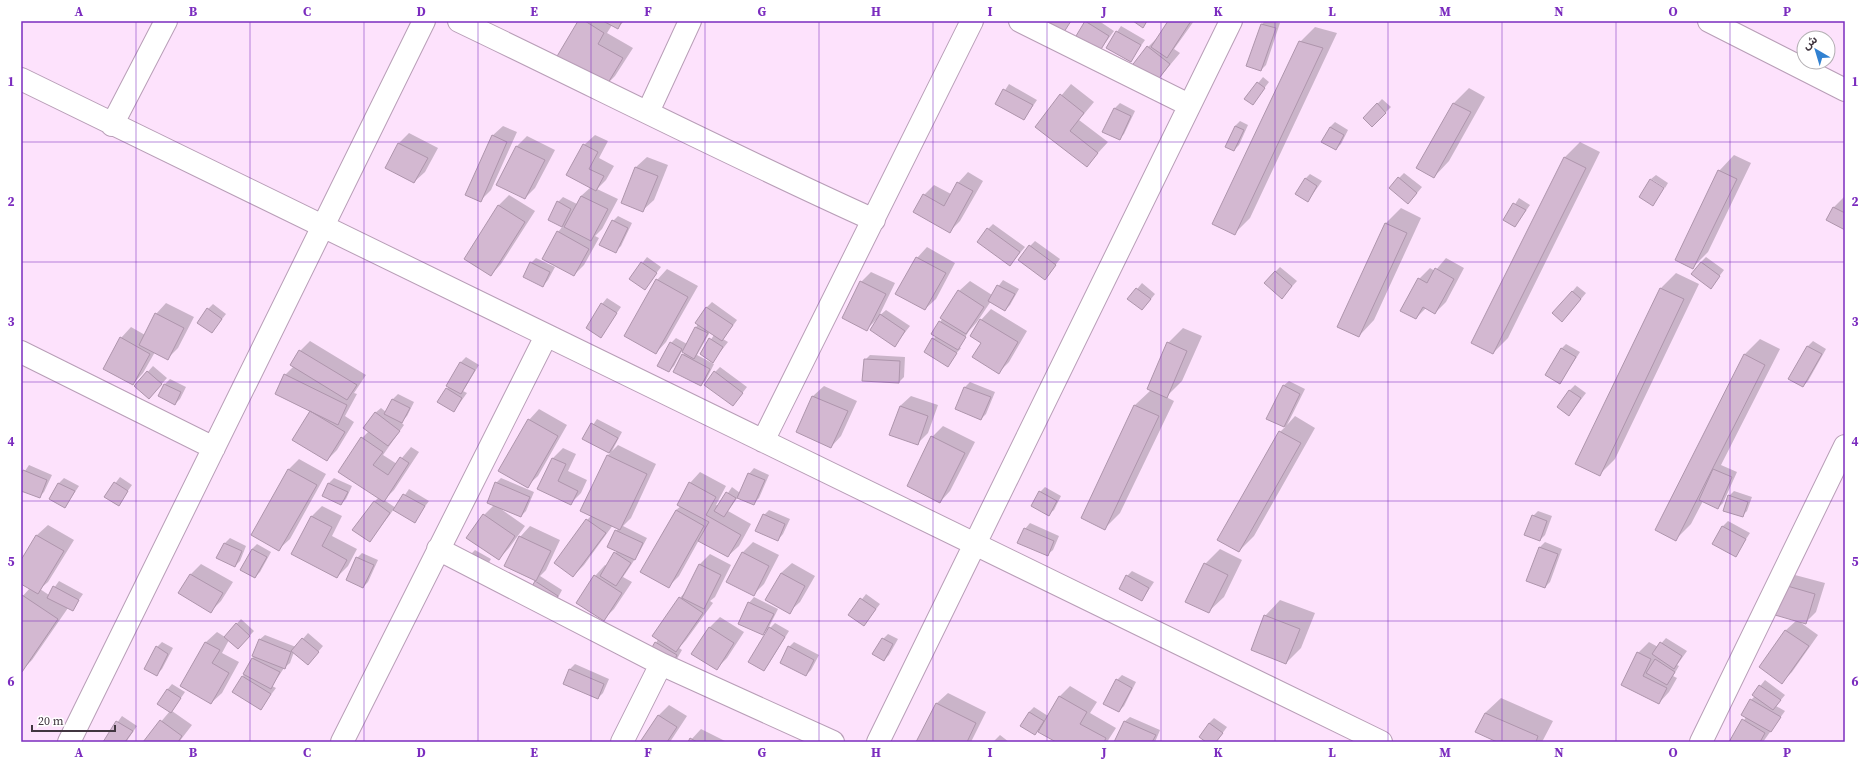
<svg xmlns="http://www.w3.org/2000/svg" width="1866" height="763" font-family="'Source Serif 4','Noto Sans Arabic',serif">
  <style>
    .shadow { fill: #0003 }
    .building { fill: #d3b8d1; stroke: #ae95ac }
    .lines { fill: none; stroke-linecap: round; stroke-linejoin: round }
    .minor-casing { stroke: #b89eb7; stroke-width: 24 }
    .minor { stroke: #fff; stroke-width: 22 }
    .grid { fill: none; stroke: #7b2cbf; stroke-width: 1; stroke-opacity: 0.55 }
    .neatline { fill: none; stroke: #7b2cbf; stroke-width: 1.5 }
    .grid-label { font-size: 13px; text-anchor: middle; font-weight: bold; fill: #7b2cbf }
  </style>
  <rect width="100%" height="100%" fill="#fde2fc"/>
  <path class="shadow" d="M580 21H624L618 28 612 25 607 33 633 48 615 76 605 86Z
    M1087 21H1099L1114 31 1100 50 1077 36Z
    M1169 21H1194L1174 49 1180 53 1150 89 1148 47 1158 37Z
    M1265 21 1280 23 1266 65 1261 70 1248 65 1262 24Z
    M1121 26 1145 40 1130 61 1107 47Z
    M1315 27 1337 33 1250 218 1235 233 1300 42Z
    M1263 77 1269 82 1253 103 1246 98Z
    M1009 84 1037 100 1024 119 996 104Z
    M1071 84 1094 102 1079 120 1108 142 1087 165 1036 126Z
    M1469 88 1485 97 1449 161 1434 177 1454 103Z
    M1382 99 1391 107 1372 126 1364 118Z
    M1120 103 1135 111 1124 134 1119 139 1115 108Z
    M1240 121 1248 125 1239 145 1234 150 1226 147 1235 126Z
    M1335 122 1348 130 1341 144 1336 149 1330 127Z
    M503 126 517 132 491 190 481 200 492 136Z
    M409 133 438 148 425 172 414 182 386 168 399 143Z
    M595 135 608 141 599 158 614 166 606 180 597 189 618 199 602 229 595 236 599 238 584 265 574 275 558 232 563 226 549 219 558 202 563 197 577 204 581 196 591 187 584 145Z
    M527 136 555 150 535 188 525 198 517 146Z
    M1580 142 1600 152 1508 338 1493 353 1472 343 1565 157Z
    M1734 155 1751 163 1708 252 1693 267 1719 171Z
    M647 157 668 165 654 200 643 210 622 202 636 167Z
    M968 172 983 181 960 221 949 232 924 195 934 185 951 194 958 183Z
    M1404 173 1422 187 1413 198 1399 178Z
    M1310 174 1322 181 1308 201 1305 179Z
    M1656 175 1668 183 1665 188 1651 179Z
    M509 195 535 211 501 264 491 275 465 259 499 205Z
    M1844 197H1845V229L1828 220 1834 207Z
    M1519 198 1530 205 1515 226 1505 220Z
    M1401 208 1421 218 1374 320 1359 336 1385 224Z
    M618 216 632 223 621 246 616 251 613 221Z
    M993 224 1025 247 1010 265 988 229Z
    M1035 241 1060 259 1045 279 1030 246Z
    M927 247 955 263 936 299 925 309 917 258Z
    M647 257 661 267 645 288 630 279Z
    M1706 257 1724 270 1711 287 1701 262Z
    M536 258 555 267 548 280 543 286 531 263Z
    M1446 258 1464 268 1446 302 1435 313 1426 308 1416 318 1401 311 1419 279 1430 268 1435 271Z
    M1280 267 1297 281 1287 292 1275 272Z
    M667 269 698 286 666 342 656 353 657 280Z
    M871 272 895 283 879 316 886 310 910 326 895 345 876 320 867 329 861 282Z
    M1676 273 1699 284 1615 459 1600 474 1577 464 1661 288Z
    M1003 280 1019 289 1010 305 1005 310 991 301 977 322 969 331 959 347 961 348 950 361 933 339 936 336 933 334 959 291 970 281 992 295Z
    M1142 283 1155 294 1147 304 1129 299Z
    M1577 286 1586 293 1567 316 1554 313Z
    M607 298 621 307 601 336 602 304Z
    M712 302 737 320 723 339 728 342 713 361 701 354 714 335 710 332 697 355 714 364 706 380 701 385 683 355 685 353 682 351 674 366 669 371 671 343 676 338 687 344 707 307Z
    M166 303 194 317 178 348 168 358 155 352 143 373 133 384 121 338 131 327 145 335 156 314Z
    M213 304 226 314 212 332 208 309Z
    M991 309 1027 331 1009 362 999 372 983 342 981 320Z
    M1183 328 1202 336 1182 381 1166 397 1174 401 1120 513 1105 528 1082 517 1135 405 1151 390 1168 343Z
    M1760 339 1780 349 1721 465 1737 472 1723 503 1718 508 1703 501 1691 524 1676 539 1745 354Z
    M310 341 366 375 354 393 357 394 345 416 354 422 337 450 327 460 311 411 285 375 294 366 300 351Z
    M1813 341 1826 349 1808 381 1803 386 1789 379 1808 346Z
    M1566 344 1580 352 1560 383 1561 349Z
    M870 355 905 357 904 377 899 382 865 360Z
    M466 357 479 365 463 391 467 393 454 411 447 389 461 362Z
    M153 366 167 378 149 398 135 386Z
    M720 367 747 387 733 405 715 372Z
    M170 379 186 387 180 399 175 404 165 384Z
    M1289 381 1305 389 1287 425 1295 416 1315 428 1254 536 1239 551 1280 432 1285 427 1268 418 1283 386Z
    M970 382 995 392 986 414 981 419 956 408 965 387Z
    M1575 385 1586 393 1569 415 1570 390Z
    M824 386 857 401 841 436 831 447 797 432 813 396Z
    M398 394 414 402 407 416 401 422 404 425 383 455 397 464 411 447 419 452 394 490 384 500 396 508 409 489 429 501 414 521 394 509 370 541 374 502 379 497 362 438 369 431 375 413 381 408 386 412 393 399Z
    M911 396 938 405 928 433 917 444 900 406Z
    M539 409 567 425 538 476 527 486 529 420Z
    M597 419 622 432 612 451 618 445 656 464 631 518 623 526 647 538 639 553 623 577 632 582 614 609 603 620 577 602 595 576 605 565 607 566 617 551 616 531 619 528 613 525 584 565 573 576 587 520 592 515 607 456 610 453 584 438Z
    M943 426 975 442 950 491 940 502 932 437Z
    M563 448 576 454 568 471 587 480 581 493 570 504 538 488 553 458Z
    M299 459 326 474 290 539 279 549 252 535 289 469Z
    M29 465 52 475 44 492 39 497 21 490V477Z
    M754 468 769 475 759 498 754 503 738 497 728 511 751 524 739 546 728 556 699 540 679 576 668 587 641 572 676 510 681 506 690 483 700 472 726 486 716 505 719 506 732 487 740 493 749 474Z
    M120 477 132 485 118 505 105 497Z
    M64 478 79 486 65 507 51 499 59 483Z
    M334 478 352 486 346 499 341 504 323 496 329 483Z
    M501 478 534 492 526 511 521 516 501 509 525 526 509 548 499 559 468 537 484 515 494 505 496 483Z
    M1045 487 1061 496 1054 510 1048 515 1040 492Z
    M1734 491 1752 497 1747 511 1742 516 1729 496Z
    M322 506 342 516 332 536 357 549 348 566 337 577 292 553 312 516Z
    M769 510 790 519 783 534 778 540 764 515Z
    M1538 511 1552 516 1545 535 1540 540 1533 516Z
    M1728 521 1750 533 1735 556 1713 543 1723 526Z
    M1030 523 1059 536 1053 550 1047 555 1025 529Z
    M48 525 74 540 48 582 40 589 49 595 59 581 83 594 72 610 68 608 32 660 22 670 21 598 30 588 21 582V562L37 535Z
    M530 526 560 540 546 570 540 576 562 590 553 607 536 582 537 581 506 566 520 537Z
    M230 538 246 546 240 561 235 566 225 543Z
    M753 542 779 555 764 584 753 595 742 553Z
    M1545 542 1562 549 1550 582 1545 587 1527 581 1540 547Z
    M257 544 271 552 260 572 255 577 252 549Z
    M1220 549 1242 560 1224 597 1208 612 1205 564Z
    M475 550 491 559 483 573 470 555Z
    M362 553 378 560 368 582 363 587 357 558Z
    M710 554 731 565 715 597 710 601 713 603 686 640 679 648 682 650 674 664 656 643 680 598 686 591 699 565Z
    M792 563 815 576 800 602 789 612 781 573Z
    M201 564 233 582 221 601 211 611 180 593 191 574Z
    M1132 571 1154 582 1142 600 1127 576Z
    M1795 575 1825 583 1816 612 1806 622 1797 620 1818 635 1792 672 1782 682 1760 667 1786 630 1797 620 1785 585Z
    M866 594 880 604 864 625 850 615Z
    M754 597 778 609 768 629 763 634 749 603Z
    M1280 600 1315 613 1301 648 1286 663 1265 616Z
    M720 617 744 632 727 658 716 669 693 654 710 627Z
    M241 619 254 631 238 648 229 640 222 653 239 662 222 693 211 703 181 686 206 642 217 632 225 637Z
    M775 623 789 631 768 665 763 670 769 629Z
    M308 633 323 646 313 658 294 652 290 663 284 668 272 686 276 688 261 708 243 676 254 656 259 640 265 635 296 647Z
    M888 634 898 639 889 655 884 660 883 639Z
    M1666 638 1687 651 1677 665 1679 666 1673 676 1677 678 1669 692 1659 703 1622 684 1638 653 1649 642 1658 647Z
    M162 642 173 648 162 669 157 674V647Z
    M794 642 819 655 811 670 806 675 789 647Z
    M575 664 609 679 603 693 598 698 564 683 570 669Z
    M1122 675 1136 682 1124 706 1119 711 1117 680Z
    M1765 680 1785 695 1776 706 1785 711 1763 742H1730L1746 717 1751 700 1755 696 1753 695Z
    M172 684 185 692 172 711 192 725 179 742H144L170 711 167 690Z
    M1070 686 1097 702 1090 713 1116 728 1107 742H1058L1041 727 1035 734 1029 712 1034 707 1048 716 1059 697Z
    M948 693 986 712 971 742H917L937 703Z
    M1501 698 1553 721 1542 742H1500L1485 713Z
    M669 705 687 716 670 742H641L659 715Z
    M122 716 137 726 126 742 104 741Z
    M1130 717 1160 730 1155 742H1116L1124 722Z
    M1214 718 1227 727 1216 742H1208L1209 723Z
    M701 729 727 742H689Z
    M1000 735 1009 742H993Z"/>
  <path class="building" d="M578 21H585L604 33 598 44 623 58 605 88 556 58Z
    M603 21H622L618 29Z
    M1047 21H1071L1064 32Z
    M1085 21 1109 36 1100 51 1076 36Z
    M1133 21H1147L1143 28Z
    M1168 21H1191L1167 58 1151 47Z
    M1261 24 1276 28 1261 71 1246 66Z
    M1116 31 1141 45 1131 62 1106 48Z
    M1299 41 1323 48 1235 235 1212 224Z
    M1147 46 1170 64 1150 90 1127 72Z
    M1257 82 1265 88 1253 105 1244 99Z
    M1003 89 1033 105 1024 120 995 104Z
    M1060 94 1084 113 1070 131 1098 153 1087 167 1035 127Z
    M1377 103 1386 113 1372 127 1363 118Z
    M1453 103 1471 112 1434 178 1416 168Z
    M1114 108 1131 116 1120 140 1102 132Z
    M1235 126 1244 130 1234 151 1225 147Z
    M1330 127 1344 135 1336 150 1321 142Z
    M492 135 507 142 481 202 465 195Z
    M398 143 428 158 414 183 385 168Z
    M583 144 598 152 589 169 604 176 596 191 566 175Z
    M516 146 545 160 525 199 496 185Z
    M1564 157 1586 168 1493 354 1471 343Z
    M635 167 658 176 643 212 621 203Z
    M1718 170 1737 179 1693 269 1675 260Z
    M1398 177 1417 193 1408 204 1389 188Z
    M1305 178 1317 186 1308 202 1295 194Z
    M1650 179 1664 188 1653 206 1639 197Z
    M957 182 973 191 950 233 913 212 923 194 944 206Z
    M581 196 608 209 591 241 564 227Z
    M557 201 571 209 562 227 548 220Z
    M1513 203 1526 210 1515 227 1503 220Z
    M498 205 525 222 491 276 464 259Z
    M1833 207 1845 213V230L1826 220Z
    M612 220 628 228 616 253 599 245Z
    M1385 223 1407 233 1359 337 1337 327Z
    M987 228 1020 252 1010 266 977 242Z
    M557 231 589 249 574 276 542 259Z
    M1029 245 1056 265 1045 280 1018 260Z
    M916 257 946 273 925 310 895 294Z
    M530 262 550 272 543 287 523 277Z
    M641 262 657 273 645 290 629 279Z
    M1701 262 1720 276 1711 289 1691 274Z
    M1435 268 1454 279 1435 314 1423 307 1416 319 1400 311 1418 278 1427 283Z
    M1275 271 1292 286 1282 299 1264 283Z
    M656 279 688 297 656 354 624 336Z
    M860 281 886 294 867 331 842 318Z
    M997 285 1015 294 1005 311 988 301Z
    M1136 288 1151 299 1142 310 1127 299Z
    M1660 288 1684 299 1600 476 1575 464Z
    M958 290 984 307 966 334 940 318Z
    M1572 291 1581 299 1562 322 1552 313Z
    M601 303 617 313 601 338 586 328Z
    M706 307 733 325 722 341 695 323Z
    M207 308 222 319 212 333 197 323Z
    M155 313 184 328 168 360 139 345Z
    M880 314 905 331 895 347 870 330Z
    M980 319 1018 342 999 374 972 357 981 343 970 336Z
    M939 321 966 337 958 350 931 334Z
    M695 327 708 333 694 359 682 352Z
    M120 337 150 354 133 385 103 369Z
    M709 338 723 347 713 363 700 354Z
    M932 338 957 353 948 367 924 352Z
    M670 342 682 349 669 372 657 366Z
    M1167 342 1187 351 1167 398 1147 389Z
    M1807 346 1822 354 1803 387 1788 379Z
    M1561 348 1576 357 1560 384 1545 375Z
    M299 350 357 385 347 400 290 365Z
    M682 354 710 369 701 386 673 372Z
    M1744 354 1765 365 1676 541 1655 530Z
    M864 359 900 361 899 383 862 381Z
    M460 362 475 370 461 394 446 386Z
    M147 371 162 384 149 399 134 386Z
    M714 371 743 393 733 406 704 385Z
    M284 374 347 405 338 425 275 394Z
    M164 384 181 392 175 405 158 396Z
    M1283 385 1300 394 1284 427 1266 419Z
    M964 387 991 397 981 420 955 409Z
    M446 388 462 398 454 412 437 402Z
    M1569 390 1581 398 1569 416 1557 407Z
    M812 396 848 411 831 448 796 432Z
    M392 399 410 408 402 423 384 414Z
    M1134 405 1159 416 1105 530 1081 518Z
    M900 406 928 416 918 445 889 435Z
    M310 411 345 432 327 461 292 440Z
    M375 412 400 431 388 446 363 428Z
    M528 419 558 436 528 488 498 471Z
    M591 423 618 438 609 453 582 439Z
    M1279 431 1301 443 1239 552 1217 540Z
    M931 436 965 453 940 503 907 486Z
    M361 437 383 452 373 465 388 475 400 457 409 463 384 502 338 472Z
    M607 455 647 474 620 530 580 511Z
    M552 458 566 464 558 481 578 491 571 505 537 489Z
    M288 469 317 485 279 551 251 535Z
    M1713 469 1732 477 1718 509 1699 500Z
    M23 470 47 480 40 498 21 491V475Z
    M748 473 765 480 754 505 737 498Z
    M114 482 128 491 119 506 104 497Z
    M495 482 530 497 521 517 487 503Z
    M689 482 716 497 706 515 741 535 728 557 698 541 709 522 677 505Z
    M58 483 75 491 65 508 49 499Z
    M328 483 348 492 341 505 322 496Z
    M1039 491 1057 501 1049 516 1031 506Z
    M726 492 736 498 724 517 714 511Z
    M403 494 425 506 415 523 393 510Z
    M1728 495 1748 502 1743 517 1723 511Z
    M374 501 390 513 370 542 352 530Z
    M676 510 704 526 669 588 640 572Z
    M483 514 515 536 499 560 466 538Z
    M763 514 785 524 778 541 755 531Z
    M1532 515 1547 521 1540 541 1524 535Z
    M311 516 332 527 322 546 347 560 337 578 291 554Z
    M586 519 606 533 573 577 554 563Z
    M1722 526 1746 539 1736 557 1712 544Z
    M1024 528 1054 541 1048 556 1017 543Z
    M615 530 643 543 635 560 607 547Z
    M36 535 64 551 38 594 21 584V560Z
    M519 536 551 551 536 581 504 566Z
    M224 543 242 551 235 567 216 558Z
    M1539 547 1558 554 1545 588 1526 581Z
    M252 549 267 557 255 578 240 570Z
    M614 552 631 563 616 586 600 576Z
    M742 552 769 566 754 596 726 582Z
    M356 557 374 565 363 588 346 580Z
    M1204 563 1228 575 1209 613 1185 602Z
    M699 564 721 575 704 609 682 598Z
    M781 573 805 586 790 614 765 600Z
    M190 574 223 593 211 613 178 593Z
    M594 575 622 593 604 621 576 603Z
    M1126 575 1149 588 1142 601 1119 589Z
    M535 581 558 596 548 613 525 599Z
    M1784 585 1815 594 1806 624 1775 615Z
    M53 586 79 600 73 611 47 598Z
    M22 595 58 619 22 672 21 596Z
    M679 597 703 613 676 652 652 636Z
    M860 598 876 609 864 626 848 615Z
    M748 602 774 614 763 635 738 624Z
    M1264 615 1300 629 1286 664 1251 650Z
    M236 623 250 636 238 649 224 637Z
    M709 627 734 643 717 670 691 654Z
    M769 627 785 637 764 671 748 662Z
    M1785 630 1809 646 1782 684 1759 667Z
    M302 638 319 652 308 665 291 651Z
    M882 638 893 644 884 661 872 654Z
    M259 639 291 652 285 669 252 656Z
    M205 642 220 650 212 663 229 673 211 704 180 686Z
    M655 642 677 655 669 670 646 658Z
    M1660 642 1682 656 1674 669 1652 654Z
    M156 646 168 654 157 676 144 669Z
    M788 646 814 660 806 676 780 663Z
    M1637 652 1651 659 1643 676 1667 688 1659 704 1621 685Z
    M252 658 280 672 271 689 243 674Z
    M1655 659 1675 672 1667 685 1646 673Z
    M569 669 604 684 598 699 563 684Z
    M242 676 271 694 261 710 232 692Z
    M1116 679 1132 688 1119 712 1103 704Z
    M1759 685 1781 700 1773 710 1752 695Z
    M167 689 181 698 171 713 157 704Z
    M1059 696 1087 712 1080 724 1106 738 1104 742H1056L1038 732Z
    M1750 699 1781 717 1771 732 1741 715Z
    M936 703 976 723 967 742H916Z
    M1029 712 1044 721 1035 735 1020 726Z
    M1485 713 1538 736 1536 742H1497L1475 732Z
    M658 715 677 727 667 742H640Z
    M1742 719 1765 733 1760 742H1729Z
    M160 720 182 736 178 742H143Z
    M116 721 133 731 125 742H103Z
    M1124 721 1156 735 1152 742H1114Z
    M1209 723 1223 733 1216 742H1206L1199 737Z
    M690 738 697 742H688Z"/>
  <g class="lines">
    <defs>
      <path id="minor" d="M459 21C597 87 734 157 874 220
        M1020 21 1189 105
        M1709 21 1845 90
        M21 79 1381 742
        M648 112 690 21
        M112 125 166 21
        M21 352 214 448
        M763 441 972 21
        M438 549 661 664 833 742
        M69 742 424 21
        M342 742 546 336
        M622 742 661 664
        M878 742 1231 21
        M1701 742 1845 446"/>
    </defs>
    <use href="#minor" class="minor-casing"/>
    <use href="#minor" class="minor"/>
  </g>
  <path class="grid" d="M136 21V742M250 21V742M364 21V742M478 21V742M591 21V742M705 21V742M819 21V742M933 21V742M1047 21V742M1161 21V742M1275 21V742M1388 21V742M1502 21V742M1616 21V742M1730 21V742M21 142H1845M21 262H1845M21 382H1845M21 501H1845M21 621H1845"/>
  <rect width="1866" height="763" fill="none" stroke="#ffffff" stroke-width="44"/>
  <g transform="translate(1816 50) rotate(322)"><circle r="19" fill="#ffffff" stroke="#b3afb3"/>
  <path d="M0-3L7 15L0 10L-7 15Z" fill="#3181d1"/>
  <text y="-6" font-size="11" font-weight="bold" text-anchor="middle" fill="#413640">ش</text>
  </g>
  <path d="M32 725v6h83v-6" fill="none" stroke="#413640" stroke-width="2"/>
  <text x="38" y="725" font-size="12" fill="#413640" stroke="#ffffff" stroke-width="3" paint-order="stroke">20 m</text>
  <rect x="22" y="22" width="1822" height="719" class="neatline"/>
  <g class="grid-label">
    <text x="79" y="16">A</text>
    <text x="193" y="16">B</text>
    <text x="307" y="16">C</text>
    <text x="421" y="16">D</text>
    <text x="534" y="16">E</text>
    <text x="648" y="16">F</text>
    <text x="762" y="16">G</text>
    <text x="876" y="16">H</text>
    <text x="990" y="16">I</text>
    <text x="1104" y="16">J</text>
    <text x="1218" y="16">K</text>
    <text x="1332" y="16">L</text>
    <text x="1445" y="16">M</text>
    <text x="1559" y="16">N</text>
    <text x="1673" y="16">O</text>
    <text x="1787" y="16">P</text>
    <text x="11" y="86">1</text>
    <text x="1855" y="86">1</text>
    <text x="11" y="206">2</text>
    <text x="1855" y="206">2</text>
    <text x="11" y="326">3</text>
    <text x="1855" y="326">3</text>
    <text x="11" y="446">4</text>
    <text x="1855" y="446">4</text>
    <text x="11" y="566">5</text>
    <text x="1855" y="566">5</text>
    <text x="11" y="686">6</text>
    <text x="1855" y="686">6</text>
    <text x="79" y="757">A</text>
    <text x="193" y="757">B</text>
    <text x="307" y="757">C</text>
    <text x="421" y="757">D</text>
    <text x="534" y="757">E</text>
    <text x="648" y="757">F</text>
    <text x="762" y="757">G</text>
    <text x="876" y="757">H</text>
    <text x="990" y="757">I</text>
    <text x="1104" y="757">J</text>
    <text x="1218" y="757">K</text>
    <text x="1332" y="757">L</text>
    <text x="1445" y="757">M</text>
    <text x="1559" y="757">N</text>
    <text x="1673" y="757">O</text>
    <text x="1787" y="757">P</text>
  </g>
</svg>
